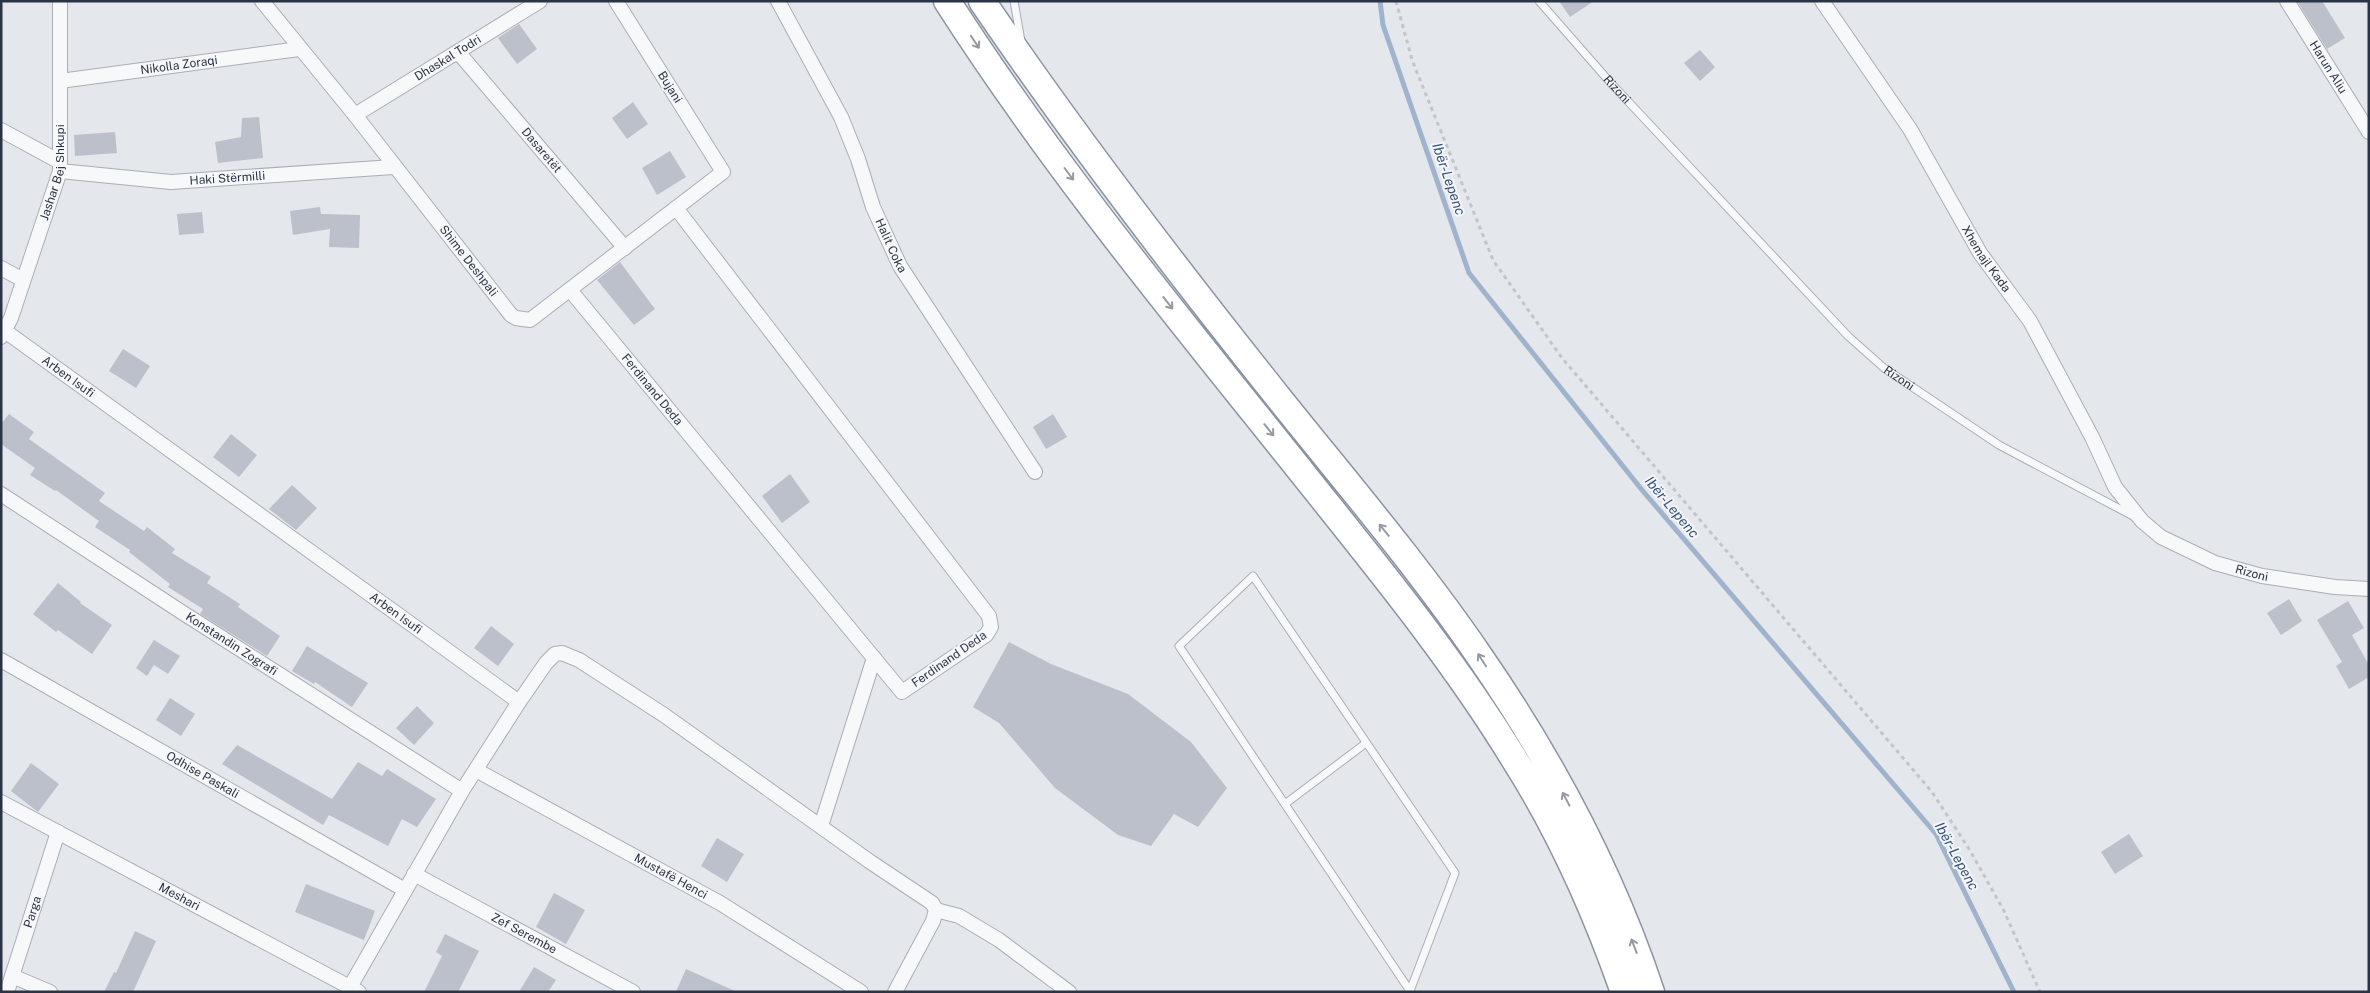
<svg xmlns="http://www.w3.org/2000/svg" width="2370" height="993" font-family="'Public Sans',sans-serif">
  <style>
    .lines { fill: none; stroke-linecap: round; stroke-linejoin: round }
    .stream { stroke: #9fb4cc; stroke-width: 5 }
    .building { fill: #bbc0ca }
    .service-casing { stroke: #a9aeb7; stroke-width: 9 }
    .minor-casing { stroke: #a9aeb7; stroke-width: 16 }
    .motorway-casing { stroke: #8b94a3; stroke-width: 29 }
    .path { stroke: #c2c5cb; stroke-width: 3; stroke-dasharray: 4 4; stroke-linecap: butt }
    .service { stroke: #f7f8fa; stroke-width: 7 }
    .minor { stroke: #f7f8fa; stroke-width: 14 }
    .motorway { stroke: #fff; stroke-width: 26 }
    .oneway { stroke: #959aa2 }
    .labels { text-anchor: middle; stroke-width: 4; stroke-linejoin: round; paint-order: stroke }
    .street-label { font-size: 12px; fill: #2b3445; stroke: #f4f6f9 }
    .water-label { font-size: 14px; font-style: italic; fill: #34527a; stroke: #f4f6f9 }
  </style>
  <rect width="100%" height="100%" fill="#e4e7ec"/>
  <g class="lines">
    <path class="stream" d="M1380 1 1383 25 1469 273 1642 490 1936 834 2014 992"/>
  </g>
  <path class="building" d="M1559 1H1594L1570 17Z
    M2297 1H2322L2345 38 2327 49Z
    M519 24 537 49 517 64 498 38Z
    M1700 50 1715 67 1700 81 1684 63Z
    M633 102 648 124 627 139 612 118Z
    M259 117 263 158 218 163 215 142 241 137 242 118Z
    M115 132 117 153 75 156 74 135Z
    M670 151 686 177 657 195 642 168Z
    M320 207 321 214 360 215 359 248 329 247 330 229 293 235 290 211Z
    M202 212 204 233 179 235 177 214Z
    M620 262 655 309 634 325 597 280Z
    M123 349 150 366 136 388 109 371Z
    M9 414 34 432 29 439 105 493 99 501 144 531 147 527 175 549 172 553 211 577 207 583 240 604 238 607 280 636 267 656 200 614 203 609 168 587 170 584 129 552 130 550 95 527 99 521 56 490 55 491 30 475 35 468 1 444V424Z
    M1053 414 1067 437 1046 449 1033 427Z
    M231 434 257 455 239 477 213 457Z
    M790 474 810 502 782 523 762 496Z
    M292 485 317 508 296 530 269 509Z
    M58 583 81 602 80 603 112 625 92 654 58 630 56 632 33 614Z
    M2289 599 2302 621 2281 635 2267 613Z
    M2348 601 2364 628 2352 635 2369 665V677L2349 689 2336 666 2342 662 2317 620Z
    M491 626 514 644 498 666 474 648Z
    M154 640 180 656 168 674 154 665 147 676 136 668Z
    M1009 642 1051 664 1128 694 1191 742 1227 788 1198 827 1174 814 1151 846 1118 835 1055 788 999 723 973 707Z
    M307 646 368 683 352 707 315 682 314 684 292 671Z
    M170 698 195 714 181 736 156 720Z
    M417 706 434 723 414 745 396 728Z
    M237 745 332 799 358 762 382 776 387 769 436 799 417 827 402 819 388 846 329 815 323 825 222 764Z
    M31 763 59 784 38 812 11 791Z
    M2129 834 2143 856 2115 874 2101 852Z
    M717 838 744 854 727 882 701 866Z
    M306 884 375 911 364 940 295 912Z
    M554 893 585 910 566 944 536 927Z
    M135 931 156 941 133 992H104L114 972 116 973Z
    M445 934 479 951 458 992H424L442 956 436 952Z
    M534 967 556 980 548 992H519Z
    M686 969 737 992H676Z"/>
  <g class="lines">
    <defs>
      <g id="service">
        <path d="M1014 1 1021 41"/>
        <path id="s1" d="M1539 1 1609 81 1848 336 1884 368 1999 445 2133 516"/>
        <path d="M1285 804 1366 743"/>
        <path d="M1409 992 1410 991 1455 873 1253 576 1179 646 1410 991 1411 992"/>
      </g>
      <g id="minor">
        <path id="s2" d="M262 1 355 115 511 315 516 318 530 320 723 172 616 1"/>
        <path id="s3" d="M778 1 841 117 858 159 873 207 900 266 1035 472"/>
        <path id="s4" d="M1822 1 1910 129 1980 253 2030 321 2092 437 2115 487 2142 521 2161 537 2215 563 2262 576 2335 587 2369 589"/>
        <path id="s5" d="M2287 1 2369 132"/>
        <path id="s6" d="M458 52 625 248"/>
        <path id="s7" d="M60 81 299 49"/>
        <path id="s8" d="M355 115 540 1"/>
        <path d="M1 130 60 162"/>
        <path id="s9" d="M60 171 171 182 393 167"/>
        <path d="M1 268 23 280"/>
        <path id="s10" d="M570 290 902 692 986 635 991 627 989 616 676 208"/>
        <path id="s11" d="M5 331 519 702"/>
        <path id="s12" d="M1 337 11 318 60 171V1"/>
        <path id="s13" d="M1 494 180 611 462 791"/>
        <path id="s14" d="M1 660 405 890"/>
        <path id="s15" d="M476 770 720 903 861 992"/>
        <path id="s16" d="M1 802 359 992"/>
        <path d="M821 826 874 658"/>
        <path id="s17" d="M414 874 633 992"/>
        <path d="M936 910 959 916 999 940 1069 992"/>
        <path d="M12 976 50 992"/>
        <path d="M350 987 462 791 519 702 546 663 555 654 562 653 579 660 664 715 869 861 932 903 936 910 933 921 895 992"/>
        <path id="s18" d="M7 992 58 832"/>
      </g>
      <path id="motorway" d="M947 1C1054 168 1181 321 1304 475 1378 568 1454 660 1516 762 1561 833 1596 912 1624 992
        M982 1C1075 138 1175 268 1278 397 1346 482 1417 565 1478 654 1550 758 1611 872 1651 992"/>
    </defs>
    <use href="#service" class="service-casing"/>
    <use href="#minor" class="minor-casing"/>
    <use href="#motorway" class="motorway-casing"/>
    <path class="path" d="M1396 1 1412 60 1493 260 1562 358 1932 792 1971 852 2004 911 2040 992"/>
    <use href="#service" class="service"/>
    <use href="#minor" class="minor"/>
    <use href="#motorway" class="motorway"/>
  </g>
  <defs><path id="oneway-shaft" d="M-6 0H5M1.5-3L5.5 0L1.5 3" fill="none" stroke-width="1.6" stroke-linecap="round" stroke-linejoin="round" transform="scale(1.25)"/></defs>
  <g class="oneway">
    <use href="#oneway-shaft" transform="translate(975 42) rotate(56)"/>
    <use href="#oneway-shaft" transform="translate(1069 174) rotate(53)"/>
    <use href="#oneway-shaft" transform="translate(1168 303) rotate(52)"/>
    <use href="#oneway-shaft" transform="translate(1269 430) rotate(51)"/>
    <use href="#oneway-shaft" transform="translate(1384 530) rotate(-129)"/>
    <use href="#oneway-shaft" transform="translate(1482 660) rotate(-123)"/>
    <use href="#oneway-shaft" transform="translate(1566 799) rotate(-118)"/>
    <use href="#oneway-shaft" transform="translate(1634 946) rotate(-111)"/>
  </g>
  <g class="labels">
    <g class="street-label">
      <text dy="4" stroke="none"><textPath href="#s8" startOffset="109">Dhaskal Todri</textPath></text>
      <text dy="4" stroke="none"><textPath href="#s7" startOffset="120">Nikolla Zoraqi</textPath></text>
      <text dy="4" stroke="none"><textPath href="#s5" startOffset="78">Harun Aliu</textPath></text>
      <text transform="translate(670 87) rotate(58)" y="4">Bujani</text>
      <text dy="4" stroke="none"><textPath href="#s1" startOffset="118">Rizoni</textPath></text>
      <text dy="4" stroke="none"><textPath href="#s6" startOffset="129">Dasaretët</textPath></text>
      <text dy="4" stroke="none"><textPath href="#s12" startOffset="174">Jashar Bej Shkupi</textPath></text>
      <text dy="4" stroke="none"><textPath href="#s9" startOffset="168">Haki Stërmilli</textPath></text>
      <text dy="4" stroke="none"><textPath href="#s3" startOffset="270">Halit Coka</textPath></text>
      <text dy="4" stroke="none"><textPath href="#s4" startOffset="306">Xhemajl Kada</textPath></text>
      <text dy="4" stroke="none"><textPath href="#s2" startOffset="332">Shime Deshpali</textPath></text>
      <text dy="4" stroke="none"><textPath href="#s11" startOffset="78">Arben Isufi</textPath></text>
      <text dy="4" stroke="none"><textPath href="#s1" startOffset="522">Rizoni</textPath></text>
      <text dy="4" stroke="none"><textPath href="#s10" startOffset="129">Ferdinand Deda</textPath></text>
      <text dy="4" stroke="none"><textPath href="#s4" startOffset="735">Rizoni</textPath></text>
      <text dy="4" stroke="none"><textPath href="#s11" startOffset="482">Arben Isufi</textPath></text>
      <text dy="4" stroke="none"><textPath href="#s13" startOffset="275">Konstandin Zografi</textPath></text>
      <text transform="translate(949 659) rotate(-35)" y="4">Ferdinand Deda</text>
      <text dy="4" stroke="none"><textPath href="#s14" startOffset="232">Odhise Paskali</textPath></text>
      <text dy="4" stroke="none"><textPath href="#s15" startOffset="222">Mustafë Henci</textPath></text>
      <text dy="4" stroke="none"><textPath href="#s16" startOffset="202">Meshari</textPath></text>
      <text dy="4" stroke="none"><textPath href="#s18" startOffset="84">Parga</textPath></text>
      <text dy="4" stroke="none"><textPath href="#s17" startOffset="125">Zef Serembe</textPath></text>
    </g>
    <g class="water-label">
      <text transform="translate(1449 179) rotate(71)" y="5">Ibër-Lepenc</text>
      <text transform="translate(1672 507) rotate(50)" y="5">Ibër-Lepenc</text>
      <text transform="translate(1957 856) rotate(61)" y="5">Ibër-Lepenc</text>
    </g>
  </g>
  <rect width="2370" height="993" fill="none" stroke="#2b3445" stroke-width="5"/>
</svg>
